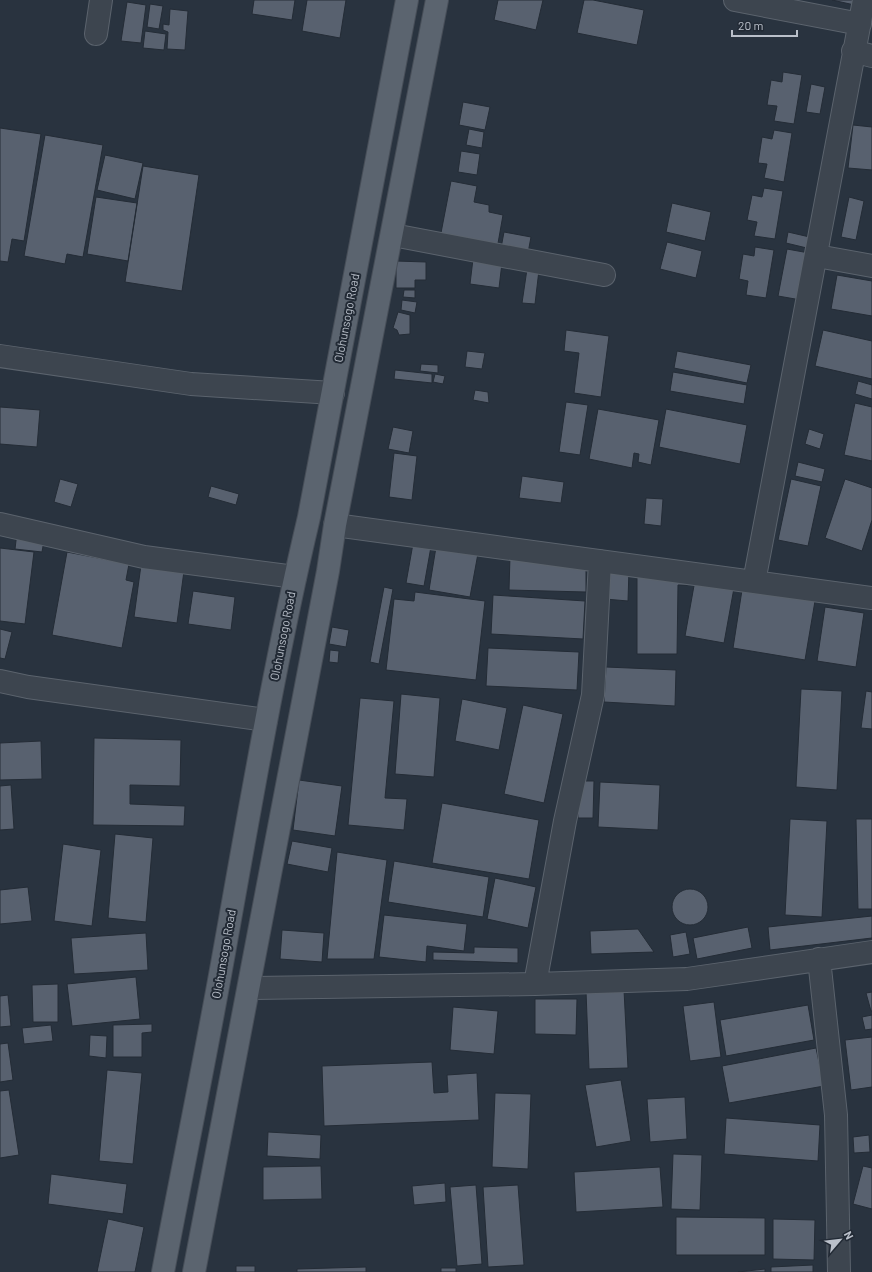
<svg xmlns="http://www.w3.org/2000/svg" width="872" height="1272" font-family="Barlow,sans-serif">
  <style>
    .building { fill: #58616f; stroke: #242c36 }
    .lines { fill: none; stroke-linecap: round; stroke-linejoin: round }
    .minor-casing { stroke: #5b636d; stroke-width: 24 }
    .major-casing { stroke: #474e58; stroke-width: 24 }
    .minor { stroke: #3d454f; stroke-width: 22 }
    .major { stroke: #5b646f; stroke-width: 22 }
    .labels { text-anchor: middle; stroke-width: 4; stroke-linejoin: round; paint-order: stroke }
    .street-label { font-size: 12px; fill: #bac0ca; stroke: #222a35 }
  </style>
  <rect width="100%" height="100%" fill="#29333f"/>
  <path class="building" d="M254 0H295L292 20 252 14Z
    M307 0H346L340 38 302 31Z
    M498 0H543L536 30 494 20Z
    M584 0H593L644 10 637 45 577 33Z
    M832 0H860L859 6Z
    M127 2 146 5 141 43 121 41Z
    M150 4 163 6 159 29 147 27Z
    M170 9 188 11 185 50 167 49 168 32 163 30V24L169 25Z
    M145 31 166 34 164 50 143 48Z
    M783 72 802 75 794 124 774 121 777 106 767 105 771 80 782 82Z
    M811 84 825 87 820 114 806 112Z
    M463 102 490 107 485 130 459 125Z
    M853 125 872 127V170L848 168Z
    M0 128 41 134 24 241 12 239 8 262 0 261Z
    M469 129 484 132 482 148 466 145Z
    M774 130 792 133 784 182 764 178 767 164 758 163 762 137 772 139Z
    M45 135 103 145 83 257 67 254 65 264 24 256Z
    M461 151 480 154 477 175 458 172Z
    M105 155 143 163 135 199 97 190Z
    M143 166 199 175 182 291 125 282Z
    M451 181 477 186 474 202 489 205V212L503 215 497 249 440 238Z
    M764 188 783 191 775 239 754 236 757 222 747 220 752 195 762 197Z
    M96 197 137 203 128 261 87 254Z
    M849 197 864 201 856 240 841 237Z
    M672 203 711 212 705 241 666 232Z
    M504 232 531 237 528 253 501 248Z
    M788 232 814 238 811 249 786 243Z
    M667 242 702 251 696 278 660 269Z
    M755 247 774 250 766 298 746 295 748 281 739 279 743 254 754 256Z
    M787 249 809 253 801 300 778 296Z
    M473 259 502 263 499 288 470 284Z
    M396 261 426 262V280H415V288H396Z
    M527 269 539 270 535 304 522 303Z
    M837 275 872 281V316L831 309Z
    M404 290H415V298L403 297Z
    M402 300 417 302 415 313 401 310Z
    M398 312 410 315V334L399 335 397 330 393 328Z
    M566 330 609 336 601 397 574 393 579 353 564 351Z
    M823 330 872 341V379L815 366Z
    M467 351 485 353 482 369 465 367Z
    M677 351 751 365 747 383 674 368Z
    M421 364 438 365V373L420 371Z
    M395 370 432 374V383L394 379Z
    M673 372 747 385 744 404 670 391Z
    M435 374 445 376 443 384 433 382Z
    M858 381 872 385V399L855 394Z
    M475 390 488 392 489 403 473 400Z
    M566 402 588 405 580 455 559 452Z
    M855 403 872 407V461L844 455Z
    M0 407 40 410 37 447 0 444Z
    M598 409 659 420 651 465 638 462 639 454 634 453 632 468 589 459Z
    M666 409 747 425 740 464 659 447Z
    M393 427 413 431 409 453 388 449Z
    M809 429 824 434 820 449 805 444Z
    M394 453 417 456 412 500 389 497Z
    M798 462 825 469 822 482 795 476Z
    M522 476 564 482 561 503 519 498Z
    M60 479 78 484 71 507 54 502Z
    M791 479 821 486 808 546 778 540Z
    M845 479 872 488V520L862 551 825 538Z
    M211 486 239 494 236 505 208 497Z
    M646 498 663 499 661 526 644 524Z
    M17 532 45 535 42 552 15 549Z
    M414 538 432 541 424 586 406 583Z
    M437 541 479 548 470 597 429 590Z
    M0 548 34 552 25 624 0 621Z
    M67 552 129 564 126 580 134 582 122 648 52 635Z
    M510 556 586 563V592L509 590Z
    M141 565 184 571 177 623 134 617Z
    M607 567 629 569 628 601 605 599Z
    M637 574H688V585H678L677 654H637Z
    M695 580 734 588 724 643 685 636Z
    M384 587 393 589 379 664 370 662Z
    M742 590 815 601 805 660 733 648Z
    M193 591 235 597 231 630 188 624Z
    M415 592 485 601 476 680 386 670 394 599 414 601Z
    M493 595 585 601 583 639 491 634Z
    M825 607 864 613 856 667 817 661Z
    M332 627 349 630 346 647 329 644Z
    M0 629 12 632 5 659 0 658Z
    M488 648 579 652 577 690 486 686Z
    M330 650 339 651 338 663 329 662Z
    M606 667 676 670 675 706 604 702Z
    M801 689 842 691 837 790 796 787Z
    M866 691 872 692V729L861 728Z
    M401 694 440 698 434 777 395 774Z
    M360 698 394 701 385 798 407 799 404 830 348 825Z
    M462 699 507 708 499 750 455 741Z
    M523 705 563 714 544 803 504 794Z
    M94 738 181 740 180 786 130 785V804L185 806 184 826 93 825Z
    M41 741 42 779 0 780V743Z
    M299 780 342 786 335 836 293 830Z
    M578 781H594L593 818H578Z
    M600 782 660 785 658 830 598 827Z
    M11 785 14 829 0 830V786Z
    M442 803 539 820 529 879 432 863Z
    M790 819 827 821 822 917 785 915Z
    M856 819H872V909H858Z
    M115 834 153 838 146 922 108 918Z
    M292 841 332 848 328 872 287 864Z
    M63 844 101 850 92 926 54 921Z
    M337 852 387 860 374 959H327Z
    M394 861 489 877 483 917 388 902Z
    M495 878 536 887 528 928 487 919Z
    M28 887 32 921 0 924V890Z
    M672 907a18 18 0 1 1 36 0a18 18 0 1 1-36 0Z
    M384 915 467 924 464 951 427 946 426 962 379 957Z
    M872 916V938L770 950 768 927Z
    M748 927 752 948 697 959 693 938Z
    M638 929 654 952 591 954 590 931Z
    M282 930 324 933 322 962 280 959Z
    M686 932 690 954 673 957 670 935Z
    M146 933 148 970 74 974 71 938Z
    M474 947 518 948V963L433 960V952L474 953Z
    M136 977 140 1019 72 1026 67 984Z
    M58 984V1022H33L32 985Z
    M624 990 628 1068 589 1069 586 991Z
    M872 992V1011H871L866 993Z
    M8 995 11 1026 0 1027V996Z
    M535 999H577L576 1035 535 1034Z
    M714 1002 721 1057 690 1061 683 1006Z
    M808 1005 814 1040 726 1056 720 1020Z
    M453 1007 498 1011 494 1054 450 1050Z
    M872 1015V1029L865 1030 862 1017Z
    M152 1024V1032L142 1033V1057H113V1025Z
    M51 1025 53 1041 24 1044 22 1028Z
    M90 1035 107 1036 106 1058 89 1056Z
    M872 1037V1087L851 1090 845 1040Z
    M8 1043 13 1080 0 1082V1044Z
    M816 1048 824 1086 729 1103 722 1066Z
    M432 1062 434 1093 448 1092 447 1075 477 1073 479 1120 324 1126 322 1066Z
    M107 1070 142 1073 133 1164 99 1161Z
    M621 1080 631 1141 596 1147 585 1085Z
    M9 1090 19 1155 0 1158V1091Z
    M495 1093 531 1094 528 1169 492 1167Z
    M685 1097 687 1139 650 1142 647 1099Z
    M726 1118 820 1125 818 1161 724 1154Z
    M268 1132 321 1135 320 1159 267 1156Z
    M869 1135 870 1152 854 1153 853 1137Z
    M673 1154 702 1155 700 1210 671 1209Z
    M321 1166 322 1199 263 1200V1167Z
    M863 1166 872 1168V1209L853 1204Z
    M660 1167 663 1207 576 1212 574 1172Z
    M51 1174 127 1184 123 1214 48 1204Z
    M445 1183 446 1202 414 1205 412 1186Z
    M476 1185 482 1264 457 1266 450 1187Z
    M518 1185 524 1265 488 1267 483 1187Z
    M676 1217 765 1218V1255H676Z
    M108 1219 144 1227 135 1272H97Z
    M773 1219 815 1220 814 1260 773 1259Z
    M813 1265V1272H771V1267Z
    M236 1266H255V1272H236Z
    M366 1267V1272H297V1269Z
    M441 1268H456V1272H441Z
    M765 1269V1272H738Z"/>
  <g class="lines">
    <defs>
      <path id="minor" d="M735 0 860 24
        M96 34 101 0
        M853 51 872 56
        M393 235 604 275
        M817 256 872 266
        M0 356 191 384 333 393
        M0 524 144 557 295 577
        M335 525 872 598
        M754 582 864 0
        M0 681 28 687 266 720
        M819 959 836 1115 839 1272
        M535 984 565 821 593 695 600 561
        M249 988 535 984 687 979 872 952"/>
      <path id="major" d="M163 1272C183 1166 205 1060 224 953 250 808 275 661 309 517L407 0
        M194 1272 328 571 335 525 437 0"/>
    </defs>
    <use href="#minor" class="minor-casing"/>
    <use href="#major" class="major-casing"/>
    <use href="#minor" class="minor"/>
    <use href="#major" class="major"/>
  </g>
  <g class="labels">
    <g class="street-label">
      <text transform="translate(347 318) rotate(-79)" y="4">Olohunsogo Road</text>
      <text transform="translate(283 636) rotate(-79)" y="4">Olohunsogo Road</text>
      <text transform="translate(224 954) rotate(-80)" y="4">Olohunsogo Road</text>
    </g>
  </g>
  <g transform="translate(840 1240) rotate(62)" stroke="#222a35" stroke-width="3" paint-order="stroke">
  <path d="M0-3L7 15L0 10L-7 15Z" fill="#bac0ca"/>
  <text y="-6" font-size="11" font-weight="bold" text-anchor="middle" fill="#bac0ca">N</text>
  </g>
  <path d="M732 30v6h65v-6" fill="none" stroke="#bac0ca" stroke-width="2"/>
  <text x="738" y="30" font-size="12" fill="#bac0ca" stroke="#222a35" stroke-width="3" paint-order="stroke">20 m</text>
</svg>
